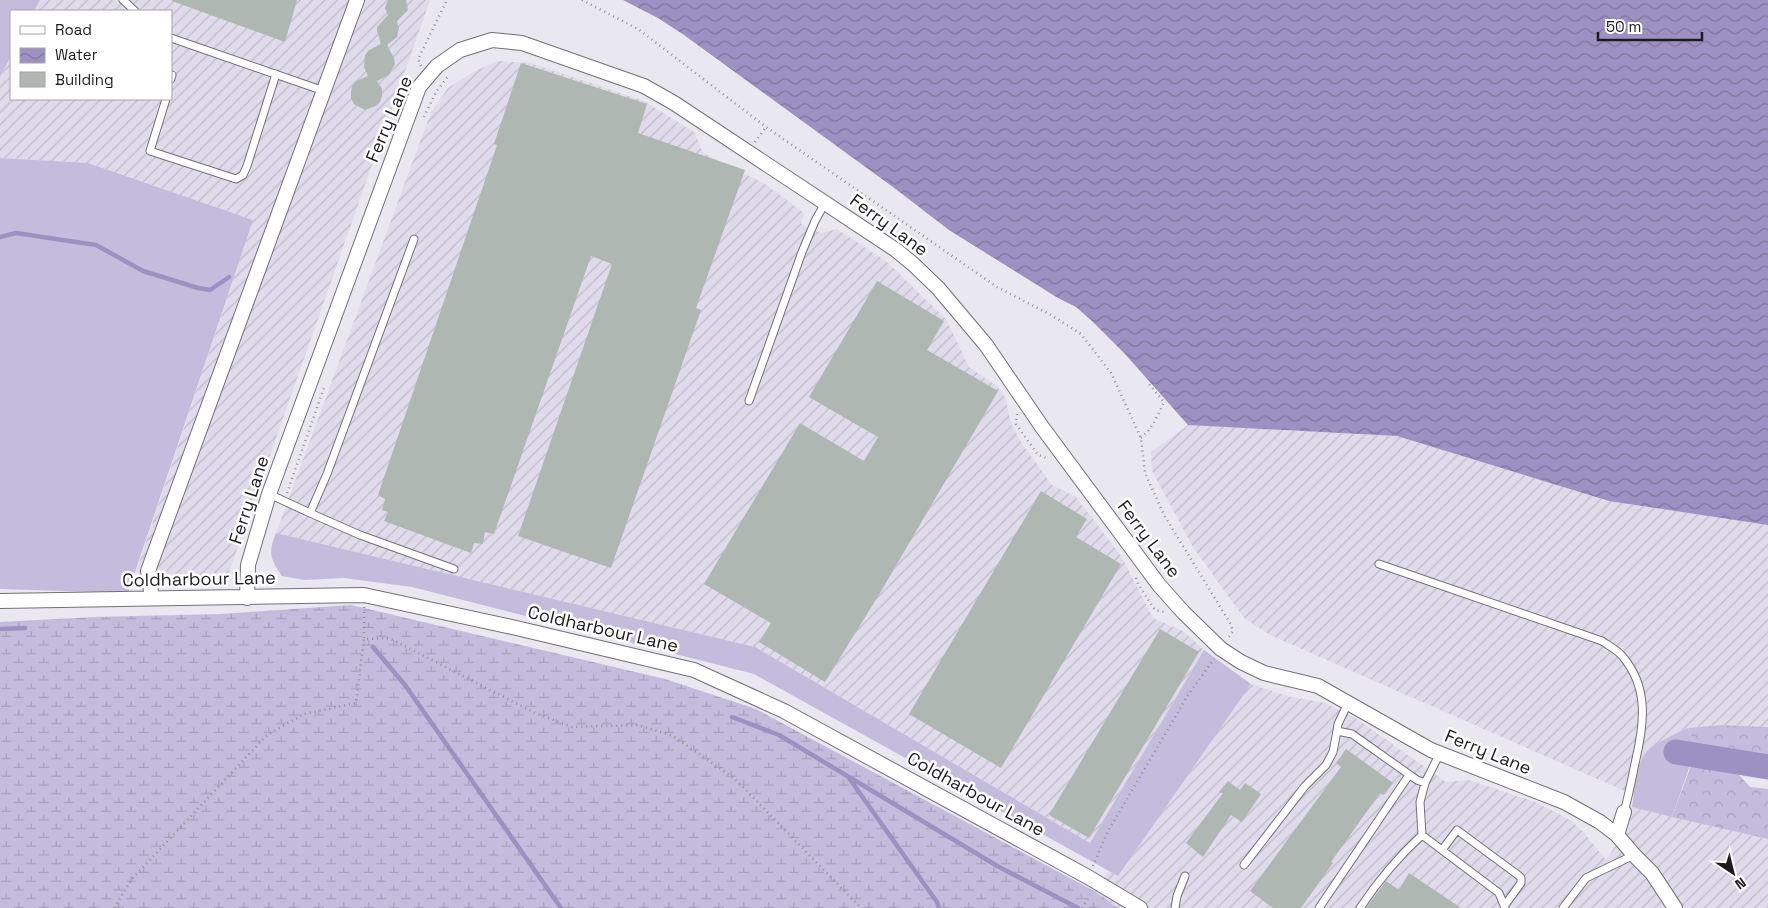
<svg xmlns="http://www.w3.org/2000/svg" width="1768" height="908" font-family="'Space Grotesk',sans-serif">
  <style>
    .industrial { fill: url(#industrial-furrows) }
    .grass { fill: #c4bcdc }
    .forest { fill: url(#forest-crowns) }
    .wetland { fill: url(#wetland-marsh) }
    .water { fill: url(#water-waves) }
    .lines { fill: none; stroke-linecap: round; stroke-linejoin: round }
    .stream { stroke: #9d90c2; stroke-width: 4.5 }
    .river { stroke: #9d90c2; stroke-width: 25 }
    .building { fill: #afb7b2 }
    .lane-casing { stroke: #727077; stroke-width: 9 }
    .street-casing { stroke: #727077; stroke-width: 16 }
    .path { stroke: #918f95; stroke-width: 2.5; stroke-dasharray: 1 4; stroke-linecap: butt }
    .lane { stroke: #fff; stroke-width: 7 }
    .street { stroke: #fff; stroke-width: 14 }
    .labels { text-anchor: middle; stroke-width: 5; stroke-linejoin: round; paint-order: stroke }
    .street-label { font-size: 18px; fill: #1c1c1f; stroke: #fff }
  </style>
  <defs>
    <pattern id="industrial-furrows" width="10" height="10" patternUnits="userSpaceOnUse" patternTransform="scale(1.25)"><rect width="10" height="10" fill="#dfdbeb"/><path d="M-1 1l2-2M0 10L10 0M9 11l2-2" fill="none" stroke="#bfbbc9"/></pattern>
    <pattern id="forest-crowns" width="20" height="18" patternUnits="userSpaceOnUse" patternTransform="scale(1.25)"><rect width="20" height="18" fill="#c4bcdc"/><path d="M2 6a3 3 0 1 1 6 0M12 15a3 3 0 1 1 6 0" fill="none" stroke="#a8a1bc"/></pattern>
    <pattern id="wetland-marsh" width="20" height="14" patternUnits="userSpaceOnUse" patternTransform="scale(1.25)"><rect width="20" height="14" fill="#c4bcdc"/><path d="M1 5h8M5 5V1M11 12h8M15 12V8" fill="none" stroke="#a8a1bc"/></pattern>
    <pattern id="water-waves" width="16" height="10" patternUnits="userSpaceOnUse" patternTransform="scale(1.25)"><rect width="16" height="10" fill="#9d90c2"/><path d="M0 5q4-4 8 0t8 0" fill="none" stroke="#7f759d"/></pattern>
  </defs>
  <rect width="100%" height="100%" fill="#e9e7ef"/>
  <path class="industrial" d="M40 0H430L227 578 136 572 253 220 88 163 0 158V77L11 56V99H171V11H34Z
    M498 61 530 63 644 101 695 133 703 153 765 184 804 213 801 224 821 233 837 229 887 262 946 319 969 367 998 387 1006 399 1010 421 1021 442 1052 485 1076 497 1121 556 1153 618 1183 631 1204 650 1090 843 755 647 276 533 431 112 448 88 475 71Z
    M1188 425 1397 436 1609 501 1768 525V727L1722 725 1688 728 1663 739 1640 759 1635 779 1634 795 1270 635 1244 618 1193 547 1152 471 1151 452Z
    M1251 684 1287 696 1325 703 1354 717 1446 782 1469 780 1535 802 1572 821 1585 834 1606 860 1629 826 1632 807 1768 839V908H1118L1094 891Z"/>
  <path class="grass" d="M0 0H40L34 11H11V56L0 77Z
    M0 158 88 163 253 220 128 593 0 589Z
    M276 533 755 647 1090 843 1204 650 1251 684 1118 876 754 674 412 587 344 578 304 580 282 576C270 559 268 552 276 533Z
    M1688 728 1696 748 1672 817 1632 807C1640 754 1636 751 1688 728Z"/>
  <path class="forest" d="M1722 725 1768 727V760L1696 748 1688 728Z
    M1693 760 1732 767 1750 787 1768 789V839L1672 817Z"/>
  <path class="wetland" d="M351 605 665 679 756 709 1094 891 1118 908H0V622L94 617 220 614Z"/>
  <path class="water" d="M623 0H1768V525L1609 501 1397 436 1188 425 1125 354 1091 320 1076 307 1058 298 949 230 893 187 684 35 658 18Z"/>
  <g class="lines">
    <path class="stream" d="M0 237 16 233 96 245 143 271 198 288 210 290 229 277
      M0 629 25 628
      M373 647 405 685 561 908
      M732 717 779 735 999 867 1078 908
      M849 778 937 902 939 908"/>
    <path class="river" d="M1676 752 1768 767"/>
  </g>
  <path class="building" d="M172 0H297L285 42 172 1Z
    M388 0H406L408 10 397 21 399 28 397 37 387 45 394 58 395 64 389 75 377 81 382 89V96L380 102 376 106 365 110 354 104 351 98V92L352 86 356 81 368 76 364 67 365 55 369 50 381 44 377 31V27L388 15 385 8Z
    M521 63 647 104 638 133 745 170 696 308 701 310 611 568 518 536 612 264 591 256 494 534 485 532 483 544 474 543 471 553 384 521 388 512 382 510 385 499 378 495 497 145 494 144Z
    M877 281 944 321 927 350 998 391 880 593 825 682 759 642 771 623 704 584 800 423 864 461 878 437 809 397Z
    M1041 491 1087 519 1076 537 1121 564 1001 768 909 714Z
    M1160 629 1199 652 1089 838 1049 815Z
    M1346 749 1393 783 1384 795 1380 793 1331 862 1333 863 1301 908H1273L1250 891 1341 767 1336 763Z
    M1228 781 1240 790 1245 783 1261 794 1242 822 1231 815 1203 857 1186 843 1223 793 1219 792Z
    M1409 873 1461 908H1366L1386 881 1399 890Z"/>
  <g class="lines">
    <defs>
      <path id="lane" d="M123 0 135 11
        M171 38 324 91
        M171 79 172 75
        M166 99 150 151 236 179 243 175 247 166 276 74
        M749 401 802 252 815 221 825 203
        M269 494 310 513 327 474 414 239
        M310 513 360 535 454 569
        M1379 564 1602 641C1609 646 1618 650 1623 657 1649 688 1644 724 1636 759 1632 777 1629 795 1624 812
        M1348 703 1338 724 1337 731 1352 734 1417 780 1425 783
        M1440 753 1425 783 1420 802 1422 835 1499 893 1505 908
        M1442 850 1457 830 1518 875 1521 878V883L1505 905
        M1244 865 1305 786 1326 765 1333 752 1337 731
        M1175 908 1177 896 1185 876
        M1319 908 1409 775
        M1360 908C1378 881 1398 857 1422 835
        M1563 908 1586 878 1634 855"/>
      <path id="street" d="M152 598 148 571 357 0
        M247 598 248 565 269 494 419 87 437 66 460 50 492 40 522 43 644 86 674 103 896 250 913 264 938 288 986 345 1042 427 1159 585 1183 612 1221 649 1241 662 1264 673 1318 686 1431 750 1564 802 1600 822 1617 835 1634 855 1652 873 1675 908
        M0 601 364 595 512 627 694 670 784 711 1088 877 1140 908
        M1617 835 1624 812"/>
    </defs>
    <use href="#lane" class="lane-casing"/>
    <use href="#street" class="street-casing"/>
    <path class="path" d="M582 0 638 29 766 127 997 287 1051 315 1081 334 1111 373 1141 438 1145 473 1164 515 1230 623 1233 631 1228 638
      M421 66 418 59 447 0
      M424 117 436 92 449 75
      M755 142 766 127
      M1017 414 1016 424 1038 455 1042 456 1048 459
      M1141 438C1152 429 1158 415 1164 402L1149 384
      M287 493 324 388
      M1136 578 1138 584 1155 610 1164 612
      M364 607V639L389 638 535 713 572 727 638 725 673 736 735 779 861 908
      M1093 866 1107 833 1188 695 1214 659
      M114 908 132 879 267 735 304 714 356 703 364 639
      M1082 908 1090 895"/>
    <use href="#lane" class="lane"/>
    <use href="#street" class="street"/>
  </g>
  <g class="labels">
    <g class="street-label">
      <text transform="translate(389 119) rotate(-67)" y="6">Ferry Lane</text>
      <text transform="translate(889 225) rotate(36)" y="6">Ferry Lane</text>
      <text transform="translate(249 500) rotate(-72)" y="6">Ferry Lane</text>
      <text transform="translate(1149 539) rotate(53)" y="6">Ferry Lane</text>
      <text transform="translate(199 579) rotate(-1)" y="6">Coldharbour Lane</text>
      <text transform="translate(603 629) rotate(13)" y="6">Coldharbour Lane</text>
      <text transform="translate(1488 752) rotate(22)" y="6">Ferry Lane</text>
      <text transform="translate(976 794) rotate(29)" y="6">Coldharbour Lane</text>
    </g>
  </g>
  <rect x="10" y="10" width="162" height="90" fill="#ffffff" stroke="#a4a4a5"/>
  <rect x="20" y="26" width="25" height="8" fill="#ffffff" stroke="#a4a4a5"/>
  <text x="55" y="35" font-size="15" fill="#1c1c1f">Road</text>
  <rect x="20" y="48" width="25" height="15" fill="url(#water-waves)" stroke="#a4a4a5"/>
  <text x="55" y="60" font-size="15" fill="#1c1c1f">Water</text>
  <rect x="20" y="72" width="25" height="15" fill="#afb7b2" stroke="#a4a4a5"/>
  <text x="55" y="85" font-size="15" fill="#1c1c1f">Building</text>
  <g transform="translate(1733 873) rotate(145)" stroke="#ffffff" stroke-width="4" paint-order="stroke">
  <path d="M0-4L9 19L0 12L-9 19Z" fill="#1c1c1f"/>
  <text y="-8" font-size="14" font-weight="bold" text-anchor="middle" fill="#1c1c1f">N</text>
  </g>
  <path d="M1598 32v8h104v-8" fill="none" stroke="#1c1c1f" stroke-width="2.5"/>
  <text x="1606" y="32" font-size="15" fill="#1c1c1f" stroke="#ffffff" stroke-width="4" paint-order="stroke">50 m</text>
</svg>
